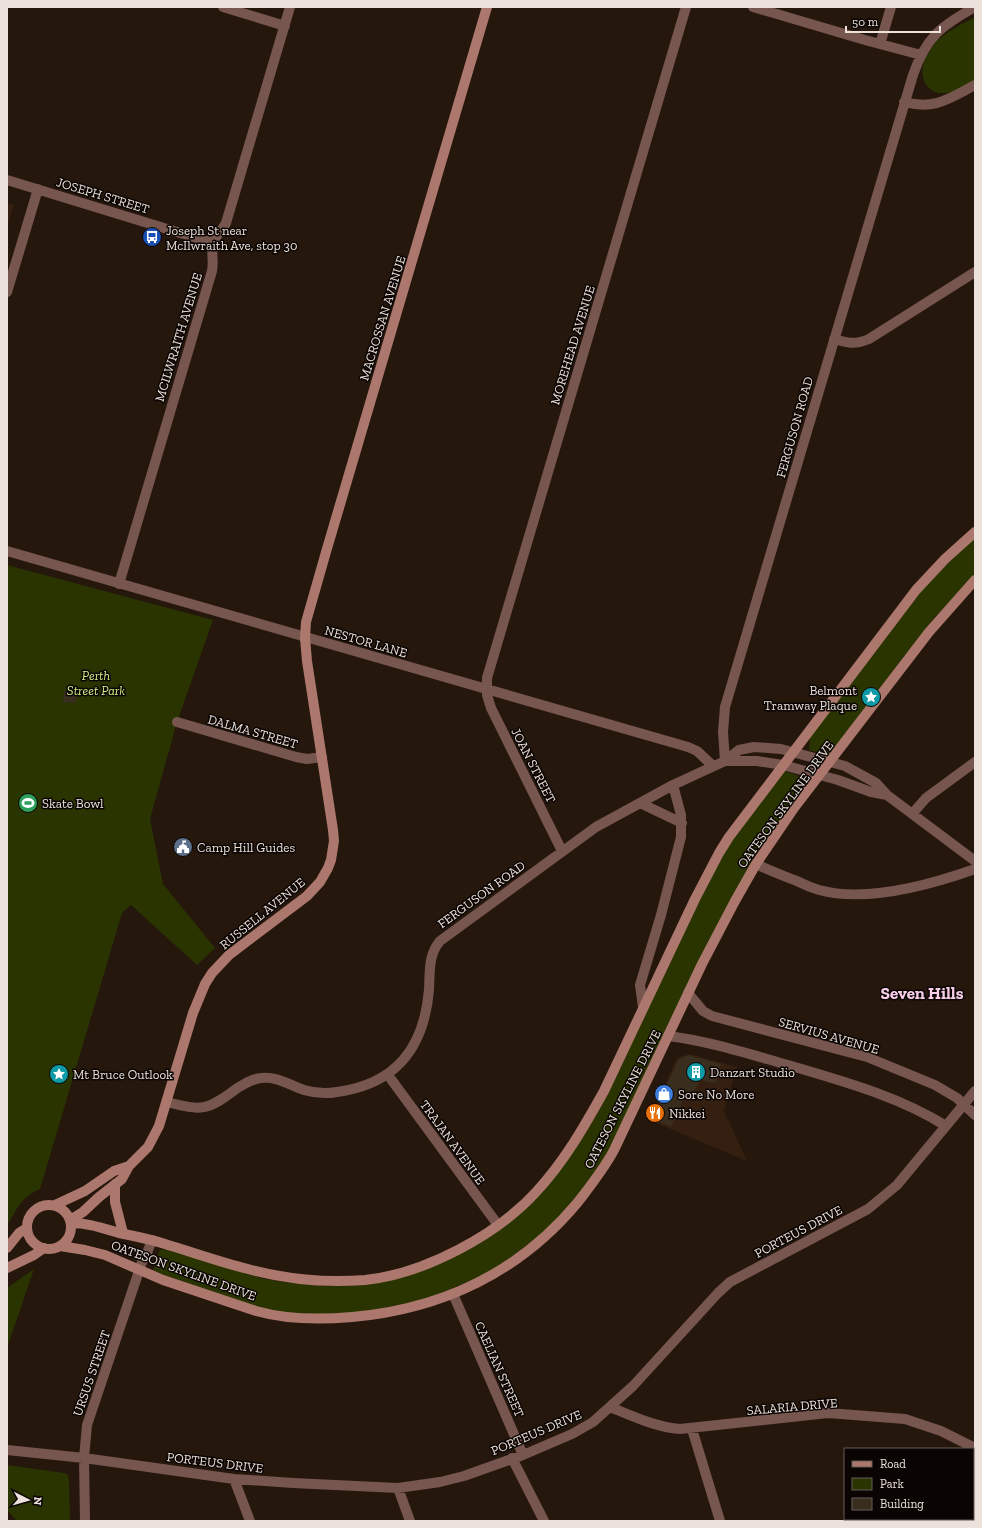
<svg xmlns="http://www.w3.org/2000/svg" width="982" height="1528" font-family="'Zilla Slab',serif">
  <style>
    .built { fill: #341f11 }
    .green { fill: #293400 }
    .building { fill: #392d1e }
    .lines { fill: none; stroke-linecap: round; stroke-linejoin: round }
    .street { stroke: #77564f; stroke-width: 10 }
    .secondary { stroke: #ac776c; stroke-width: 10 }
    .labels { text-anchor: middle; stroke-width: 3; stroke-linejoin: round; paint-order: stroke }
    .street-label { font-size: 13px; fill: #ece1db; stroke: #0a0503 }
    .poi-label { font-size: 13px; fill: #ece1db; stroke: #0a0503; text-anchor: start }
    .park-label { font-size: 13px; font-style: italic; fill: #d4f08a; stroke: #0a0503 }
    .district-label { font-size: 17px; font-weight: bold; fill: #f8ceea; stroke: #0a0503 }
  </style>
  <rect width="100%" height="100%" fill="#26170d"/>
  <path class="built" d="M7 203 14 205 7 227Z
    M689 1054 737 1067 724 1111 747 1161 649 1120 677 1058Z"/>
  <path class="green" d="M975 17V80C966 85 955 93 944 93 929 94 920 80 923 66 924 58 931 48 936 42 947 31 962 24 975 17Z
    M975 536V575L935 617 900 661 830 756 809 750 810 737 924 587Z
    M7 565 213 620 177 722 150 819 163 884 215 948 197 965 131 905 122 913 40 1189C21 1197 17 1209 7 1226Z
    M784 771 805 778 803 789 764 846 604 1161 585 1188 543 1233 491 1272 441 1293 413 1302 363 1312 312 1316 271 1311 161 1274 153 1270 160 1250 166 1249 261 1278 282 1282 325 1286H353L454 1257 565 1163 711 876 739 828Z
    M34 1269 7 1348V1288Z
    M7 1465 64 1473 68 1475 69 1480 70 1521H17L7 1510Z"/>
  <path class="building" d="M64 691 77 692 76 703 63 702Z
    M689 1055 721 1064 716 1083 700 1080 692 1096 686 1094 671 1127 651 1118 679 1059Z"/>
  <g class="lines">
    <path class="street" d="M223 7 285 26
      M753 7 865 40 921 55
      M880 44 891 7
      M904 102C935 110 948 99 975 85
      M7 180 213 243
      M7 292 38 189
      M834 339C847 343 855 345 869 339L975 272
      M7 551 688 747 697 751 713 766
      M119 584 212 271C214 261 211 253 213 245 214 237 222 231 226 223L290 7
      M177 722 296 757 307 759 322 757
      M725 761 723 732 725 707 913 75C926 37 941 26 975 7
      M725 761H757L783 765 838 780 871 792 887 795
      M640 803 682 823
      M912 814 926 798 975 762
      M562 851 491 708 487 695V678L686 7
      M756 864C770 871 784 876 799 882 805 885 812 888 819 890 867 903 930 885 975 869
      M688 993 703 1011 712 1016 867 1057 935 1085 957 1098 975 1115
      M643 1007 640 985 661 915 681 837V815L673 785
      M668 1036C709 1041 749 1054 788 1065 842 1081 898 1096 946 1126
      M388 1075 498 1225
      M167 1102C202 1111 207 1111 236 1089 244 1084 251 1079 261 1078 277 1076 289 1085 304 1090 314 1093 326 1094 337 1092 396 1084 424 1048 429 990 430 972 428 955 440 941L596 827 673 785 725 761 739 750 754 747 781 749 845 766 876 783 887 795 975 861
      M453 1294 523 1455
      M610 1407C633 1416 655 1427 680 1429L828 1413 905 1419 941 1431 975 1448
      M692 1429 720 1521
      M7 1450 84 1458 234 1479 293 1483 398 1488 440 1482 464 1476 523 1455 572 1434 593 1422 633 1386 718 1293 730 1282 868 1209 897 1185 975 1091
      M512 1458 544 1521
      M234 1479 250 1521
      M398 1488 410 1521
      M85 1521 84 1458 87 1425 142 1262 147 1253 152 1240"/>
    <path class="secondary" d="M115 1184V1202L123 1233
      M55 1205 85 1191 114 1171 129 1166
      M27 1227a22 22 0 1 1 44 0a22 22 0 1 1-44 0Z
      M70 1220 83 1212 99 1197 122 1179 129 1166 148 1147 159 1126 193 1013 205 984 212 973 229 955 307 896 320 882 328 868 331 860 334 841 333 830 307 661 305 638 306 622 326 552 487 7
      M71 1223C89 1223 102 1228 119 1233 134 1236 150 1239 165 1244 192 1252 220 1262 248 1269 285 1279 327 1283 365 1280 424 1274 497 1235 536 1192 564 1162 584 1127 604 1091L695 899 719 853 729 837 916 590 945 559 975 532
      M60 1246 85 1250 105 1255 163 1280 256 1311C288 1320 319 1320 352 1317 442 1309 520 1272 578 1202 591 1185 604 1169 614 1150L702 964 735 901 756 864 794 808 929 632 975 580
      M7 1248 19 1233 27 1228
      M7 1268 34 1255 44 1248"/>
  </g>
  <defs>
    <symbol id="bus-disc" viewBox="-11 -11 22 22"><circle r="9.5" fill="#1a4fb4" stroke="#0a0503"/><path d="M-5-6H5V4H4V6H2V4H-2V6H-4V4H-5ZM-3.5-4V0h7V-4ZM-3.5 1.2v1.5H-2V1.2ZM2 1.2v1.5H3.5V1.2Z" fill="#fff"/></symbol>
    <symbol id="sight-disc" viewBox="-11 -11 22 22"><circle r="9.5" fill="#0f9aa8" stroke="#0a0503"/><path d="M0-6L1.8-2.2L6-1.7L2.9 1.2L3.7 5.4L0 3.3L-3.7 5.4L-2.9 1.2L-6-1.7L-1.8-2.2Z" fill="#fff"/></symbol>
    <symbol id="stadium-disc" viewBox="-11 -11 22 22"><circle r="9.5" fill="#2e9e5b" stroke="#0a0503"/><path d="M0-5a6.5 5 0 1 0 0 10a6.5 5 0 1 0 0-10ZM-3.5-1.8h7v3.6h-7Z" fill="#fff"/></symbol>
    <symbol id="civic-disc" viewBox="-11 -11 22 22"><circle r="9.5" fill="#5c6f8a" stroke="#0a0503"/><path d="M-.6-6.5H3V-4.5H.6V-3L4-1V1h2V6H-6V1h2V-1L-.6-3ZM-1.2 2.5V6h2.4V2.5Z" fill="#fff"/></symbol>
    <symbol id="building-disc" viewBox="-11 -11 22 22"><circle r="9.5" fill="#0f9aa8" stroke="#0a0503"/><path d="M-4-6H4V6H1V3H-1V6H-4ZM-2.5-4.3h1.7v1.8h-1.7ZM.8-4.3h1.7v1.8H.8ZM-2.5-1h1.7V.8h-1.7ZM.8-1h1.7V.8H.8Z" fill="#fff"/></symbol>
    <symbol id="shop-disc" viewBox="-11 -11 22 22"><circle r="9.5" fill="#3f7fe0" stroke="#0a0503"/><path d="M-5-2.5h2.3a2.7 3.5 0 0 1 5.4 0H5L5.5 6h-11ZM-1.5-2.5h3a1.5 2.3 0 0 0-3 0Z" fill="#fff"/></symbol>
    <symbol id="restaurant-disc" viewBox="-11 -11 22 22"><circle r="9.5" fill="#e8710a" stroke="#0a0503"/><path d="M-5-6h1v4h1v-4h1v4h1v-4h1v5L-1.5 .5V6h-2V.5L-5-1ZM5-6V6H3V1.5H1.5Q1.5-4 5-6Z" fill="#fff"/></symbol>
  </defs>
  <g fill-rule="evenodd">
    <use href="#bus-disc" x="141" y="226" width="22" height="22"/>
    <use href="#sight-disc" x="860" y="686" width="22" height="22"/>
    <use href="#stadium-disc" x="17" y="792" width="22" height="22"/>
    <use href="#civic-disc" x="172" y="836" width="22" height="22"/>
    <use href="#building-disc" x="685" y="1061" width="22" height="22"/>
    <use href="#sight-disc" x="48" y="1063" width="22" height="22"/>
    <use href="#shop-disc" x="653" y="1083" width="22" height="22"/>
    <use href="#restaurant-disc" x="644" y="1102" width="22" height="22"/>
  </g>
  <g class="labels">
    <g class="street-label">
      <text transform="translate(103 195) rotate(17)" y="5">JOSEPH STREET</text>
      <text transform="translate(382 318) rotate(-73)" y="5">MACROSSAN AVENUE</text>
      <text transform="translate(178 337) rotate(-73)" y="5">MCILWRAITH AVENUE</text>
      <text transform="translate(572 345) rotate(-73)" y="5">MOREHEAD AVENUE</text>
      <text transform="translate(794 427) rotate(-74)" y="5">FERGUSON ROAD</text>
      <text transform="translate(366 641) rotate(16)" y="5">NESTOR LANE</text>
      <text transform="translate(253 731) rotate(16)" y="5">DALMA STREET</text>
      <text transform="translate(534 765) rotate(63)" y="5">JOAN STREET</text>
      <text transform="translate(785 804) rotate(-54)" y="5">OATESON SKYLINE DRIVE</text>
      <text transform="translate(481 894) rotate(-36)" y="5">FERGUSON ROAD</text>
      <text transform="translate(262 913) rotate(-39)" y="5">RUSSELL AVENUE</text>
      <text transform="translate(829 1035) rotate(16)" y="5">SERVIUS AVENUE</text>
      <text transform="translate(622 1099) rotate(-63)" y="5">OATESON SKYLINE DRIVE</text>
      <text transform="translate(453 1142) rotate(54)" y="5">TRAJAN AVENUE</text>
      <text transform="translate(798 1231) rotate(-28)" y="5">PORTEUS DRIVE</text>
      <text transform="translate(184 1270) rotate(20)" y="5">OATESON SKYLINE DRIVE</text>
      <text transform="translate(500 1369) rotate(66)" y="5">CAELIAN STREET</text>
      <text transform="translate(91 1373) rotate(-71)" y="5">URSUS STREET</text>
      <text transform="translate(792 1406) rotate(-5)" y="5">SALARIA DRIVE</text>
      <text transform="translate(536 1432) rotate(-23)" y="5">PORTEUS DRIVE</text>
      <text transform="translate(215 1462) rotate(7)" y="5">PORTEUS DRIVE</text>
    </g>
    <g class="poi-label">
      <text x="166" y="235">Joseph St near<tspan x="166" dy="15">McIlwraith Ave, stop 30</tspan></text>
      <text x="857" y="695" text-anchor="end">Belmont<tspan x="857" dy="15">Tramway Plaque</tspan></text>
      <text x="42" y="808">Skate Bowl</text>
      <text x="197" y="852">Camp Hill Guides</text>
      <text x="710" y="1077">Danzart Studio</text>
      <text x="73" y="1079">Mt Bruce Outlook</text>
      <text x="678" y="1099">Sore No More</text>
      <text x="669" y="1118">Nikkei</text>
    </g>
    <g class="park-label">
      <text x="96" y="680">Perth<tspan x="96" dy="15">Street Park</tspan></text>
    </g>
    <g class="district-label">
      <text x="922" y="999">Seven Hills</text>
    </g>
  </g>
  <rect width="982" height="1528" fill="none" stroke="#ece1db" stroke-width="16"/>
  <rect x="844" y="1448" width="130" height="72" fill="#0a0503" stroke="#645d59"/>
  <rect x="852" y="1461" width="20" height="6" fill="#ac776c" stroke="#645d59"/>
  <text x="880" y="1468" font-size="12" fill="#ece1db">Road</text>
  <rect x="852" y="1478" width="20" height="12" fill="#293400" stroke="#645d59"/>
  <text x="880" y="1488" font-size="12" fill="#ece1db">Park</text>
  <rect x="852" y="1498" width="20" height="12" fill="#392d1e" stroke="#645d59"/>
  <text x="880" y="1508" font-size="12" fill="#ece1db">Building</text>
  <g transform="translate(28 1500) rotate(96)" stroke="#0a0503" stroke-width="3" paint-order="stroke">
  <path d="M0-3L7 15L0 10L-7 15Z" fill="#ece1db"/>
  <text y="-6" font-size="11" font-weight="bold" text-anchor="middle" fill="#ece1db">N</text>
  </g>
  <path d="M846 26v6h94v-6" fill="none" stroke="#ece1db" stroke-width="2"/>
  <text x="852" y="26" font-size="12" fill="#ece1db" stroke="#0a0503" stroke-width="3" paint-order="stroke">50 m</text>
</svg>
